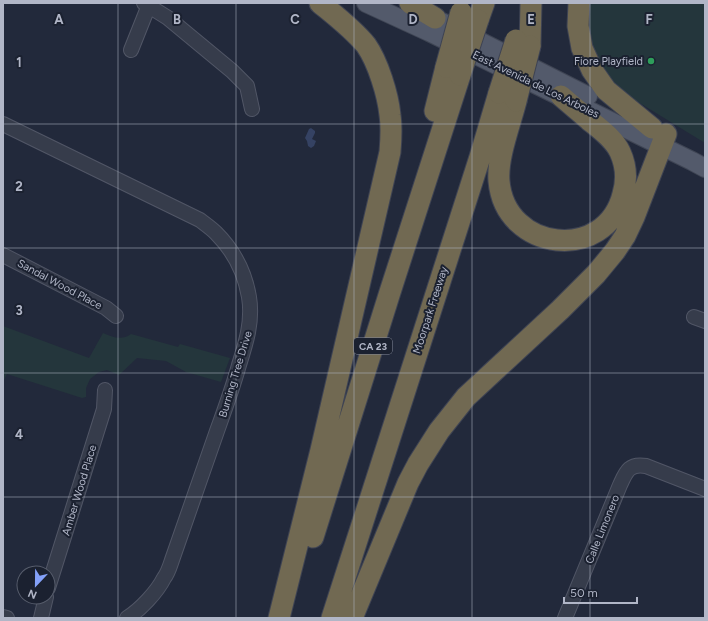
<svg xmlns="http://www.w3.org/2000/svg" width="708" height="621" font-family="Figtree,sans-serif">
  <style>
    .green { fill: #24363c }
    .water { fill: #354263 }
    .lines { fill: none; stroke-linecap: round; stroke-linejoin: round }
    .minor-casing { stroke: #515666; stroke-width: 16 }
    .major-casing { stroke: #3f4554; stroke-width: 20 }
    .highway-casing { stroke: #3e4353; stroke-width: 23 }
    .minor { stroke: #363c4b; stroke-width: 14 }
    .major { stroke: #535a6b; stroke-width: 18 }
    .highway { stroke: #716952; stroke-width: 21 }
    .highway-bridge-casing { stroke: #3e4353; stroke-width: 23; stroke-linecap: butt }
    .highway-bridge { stroke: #716952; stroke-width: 21 }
    .grid { fill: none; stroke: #b1b6c7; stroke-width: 1; stroke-opacity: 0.55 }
    .leisure-dot { fill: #2e9e5b; stroke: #1b2130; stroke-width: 1.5 }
    .labels { text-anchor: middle; stroke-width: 4; stroke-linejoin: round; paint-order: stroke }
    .shield { fill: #1b2130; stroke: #84899a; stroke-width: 1 }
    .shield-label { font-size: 10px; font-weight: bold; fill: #b1b6c7 }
    .poi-label { font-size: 11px; fill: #b1b6c7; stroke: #1b2130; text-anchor: end }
    .street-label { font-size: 11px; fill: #b1b6c7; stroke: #1b2130 }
    .grid-label { font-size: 13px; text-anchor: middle; font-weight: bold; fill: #b1b6c7; stroke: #1b2130; stroke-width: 4; stroke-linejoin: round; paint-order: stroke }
  </style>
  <rect width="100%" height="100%" fill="#22293b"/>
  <path class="green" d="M588 3H705V143L625 94 605 75 590 47 586 17Z
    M3 326 89 358 103 333C112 337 122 341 131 334L178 347 180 344 230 358 221 382 186 372 166 361 137 358 119 375 107 370 99 372 90 379 86 388V397L82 398 7 374 4 380 3 379Z"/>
  <path class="water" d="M311 128 315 131V133L312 139 316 141 314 146 311 148 308 146 307 141 305 138 309 129Z"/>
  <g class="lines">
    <defs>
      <path id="minor" d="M144 3 168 18 232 71 247 86 252 109
        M131 50 149 5
        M3 124 200 220C205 224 211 228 216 233 233 250 245 273 249 297 253 321 246 343 239 365 233 387 225 409 217 431 202 474 187 517 172 560 170 566 168 573 164 578 157 592 140 610 127 618
        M3 255 106 308 116 316
        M694 317 705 321
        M48 588 104 409 105 390
        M3 617 7 618
        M41 618 46 597
        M565 618 620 485C626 472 629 463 646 466L705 489"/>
      <path id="major" d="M366 3 429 32 692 161 705 168
        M422 12 588 96"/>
      <path id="highway" d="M410 3 435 18
        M579 3 578 26 582 48 592 70 606 90 652 128
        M478 20 484 3
        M530 46 531 3
        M516 101C510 125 497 157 499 181 505 252 606 263 623 194 627 180 626 165 620 152 614 139 600 129 589 120 580 112 570 104 561 96
        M435 111 446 67
        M313 537 390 292 460 75
        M279 618 321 450 390 152C391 140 392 128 390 115 388 95 378 62 366 45 353 29 336 16 320 3
        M332 618 480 157 499 93
        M352 618 408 483 418 464 439 431 466 397 560 310 596 274 615 251 625 236 634 217 666 134"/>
    </defs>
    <use href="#minor" class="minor-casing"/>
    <use href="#major" class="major-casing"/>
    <use href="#highway" class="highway-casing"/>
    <use href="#minor" class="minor"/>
    <use href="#major" class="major"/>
    <use href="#highway" class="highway"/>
    <defs>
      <path id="highway-bridge" d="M446 67 461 12
        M460 75 478 20
        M499 93 516 40
        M516 101 530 46"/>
    </defs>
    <use href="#highway-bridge" class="highway-bridge-casing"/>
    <use href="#highway-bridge" class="highway-bridge"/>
  </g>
  <path class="grid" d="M118 3V618M236 3V618M354 3V618M472 3V618M590 3V618M3 124H705M3 248H705M3 373H705M3 497H705"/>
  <circle class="leisure-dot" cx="651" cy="61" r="4"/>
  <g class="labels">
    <rect class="shield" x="354" y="338" width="38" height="16" rx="3"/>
    <g class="shield-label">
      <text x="373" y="350">CA 23</text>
    </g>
    <g class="poi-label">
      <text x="643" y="65">Fiore Playfield</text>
    </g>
    <g class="street-label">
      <text transform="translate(536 84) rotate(26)" y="4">East Avenida de Los Arboles</text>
      <text transform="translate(60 284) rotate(28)" y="4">Sandal Wood Place</text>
      <text transform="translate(430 310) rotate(-72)" y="4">Moorpark Freeway</text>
      <text transform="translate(235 374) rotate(-73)" y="4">Burning Tree Drive</text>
      <text transform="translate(79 490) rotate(-73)" y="4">Amber Wood Place</text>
      <text transform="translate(602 529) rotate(-68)" y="4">Calle Limonero</text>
    </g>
  </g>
  <g class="grid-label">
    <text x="59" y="24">A</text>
    <text x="177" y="24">B</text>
    <text x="295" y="24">C</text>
    <text x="413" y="24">D</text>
    <text x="531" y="24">E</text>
    <text x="649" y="24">F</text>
    <text x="19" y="67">1</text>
    <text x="19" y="191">2</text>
    <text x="19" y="315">3</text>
    <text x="19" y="439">4</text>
  </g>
  <rect width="708" height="621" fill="none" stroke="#b1b6c7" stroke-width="8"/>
  <g transform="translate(36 585) rotate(202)"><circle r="19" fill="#1b2130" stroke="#575d6c"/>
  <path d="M0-3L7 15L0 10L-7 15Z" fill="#84a1f9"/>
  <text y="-6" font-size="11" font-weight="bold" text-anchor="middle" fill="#b1b6c7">N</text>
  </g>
  <path d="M564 597v6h73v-6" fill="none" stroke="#b1b6c7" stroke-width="2"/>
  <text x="570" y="597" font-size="12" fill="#b1b6c7" stroke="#1b2130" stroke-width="3" paint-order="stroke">50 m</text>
</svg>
